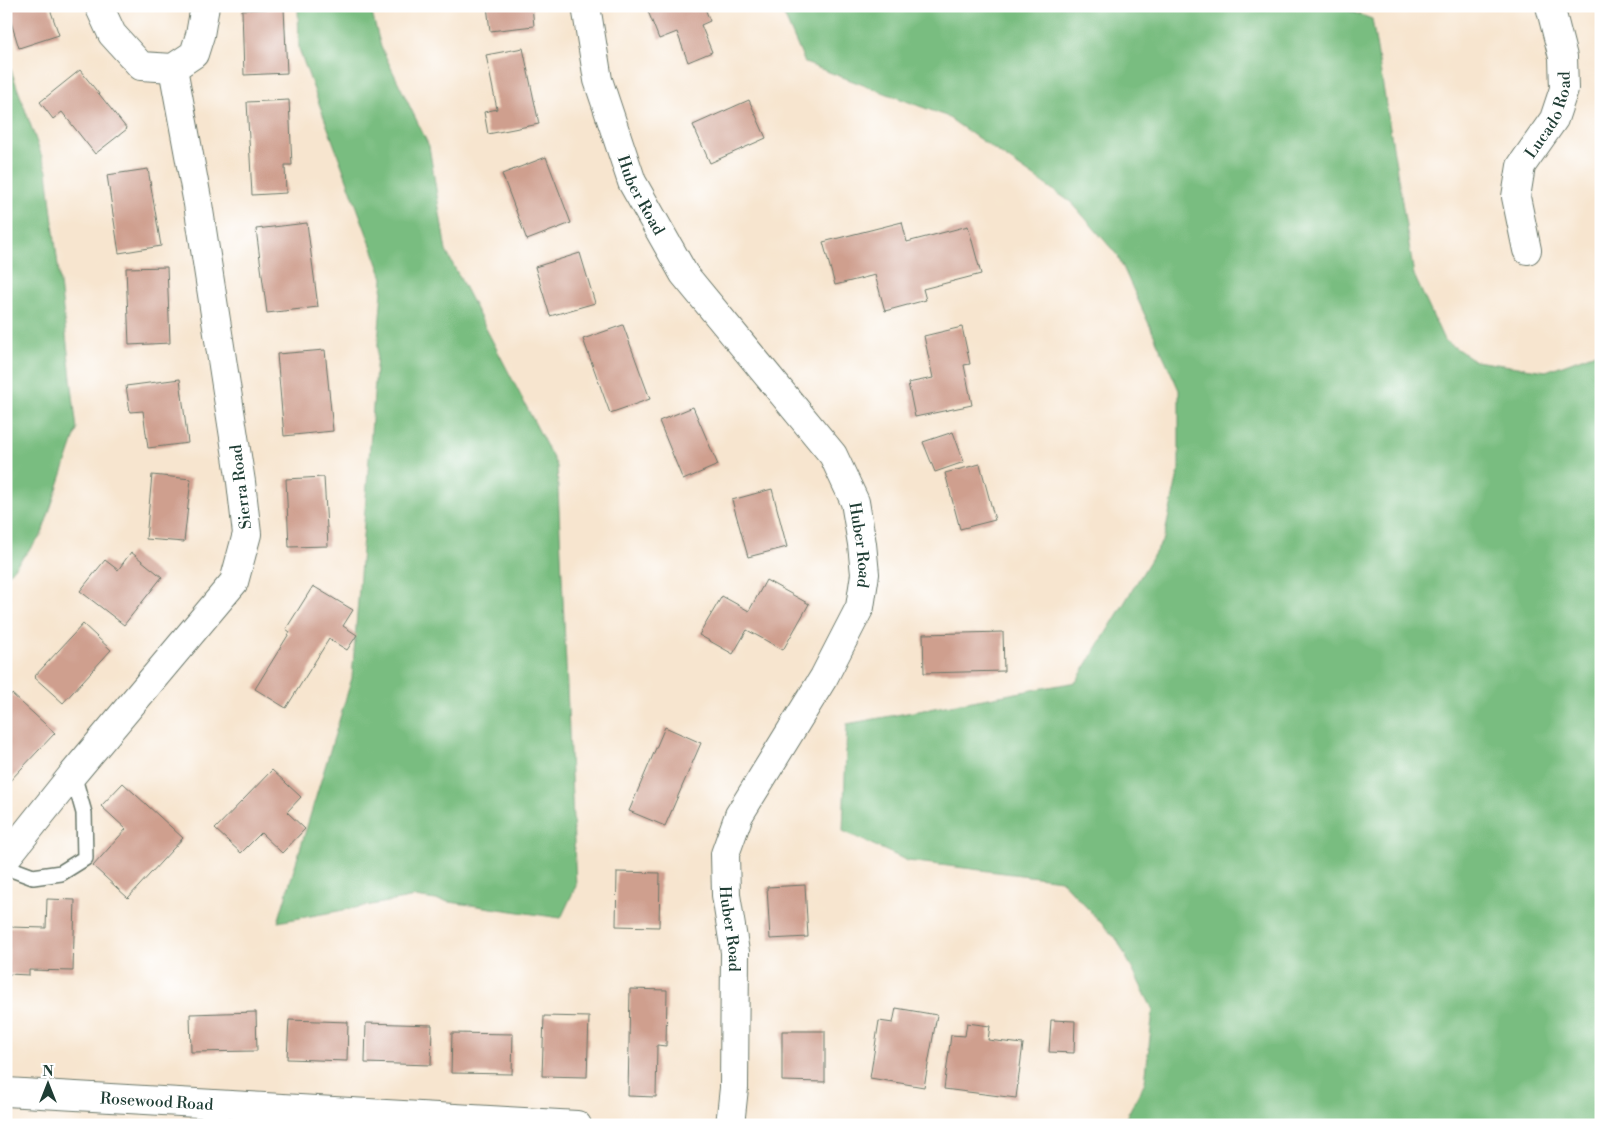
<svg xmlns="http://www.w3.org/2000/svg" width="1607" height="1131" font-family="'Libre Bodoni',serif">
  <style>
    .forest { fill: #79bd80; stroke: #4c7d5a }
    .building { fill: #cf9f8e }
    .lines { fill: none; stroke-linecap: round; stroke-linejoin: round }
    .service-casing { stroke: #6b786a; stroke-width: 18 }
    .minor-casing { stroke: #6b786a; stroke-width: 30 }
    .tertiary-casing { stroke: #6b786a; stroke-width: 30 }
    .service { stroke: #fff; stroke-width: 15 }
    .minor { stroke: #fff; stroke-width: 28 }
    .tertiary { stroke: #fff; stroke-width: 28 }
    .labels { text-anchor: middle; stroke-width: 5; stroke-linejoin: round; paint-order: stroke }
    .street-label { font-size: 16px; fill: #1f3d34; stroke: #fff }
  </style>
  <rect width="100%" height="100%" fill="#fff"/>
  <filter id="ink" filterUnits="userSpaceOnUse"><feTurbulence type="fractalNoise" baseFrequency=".02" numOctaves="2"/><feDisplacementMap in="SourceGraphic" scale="10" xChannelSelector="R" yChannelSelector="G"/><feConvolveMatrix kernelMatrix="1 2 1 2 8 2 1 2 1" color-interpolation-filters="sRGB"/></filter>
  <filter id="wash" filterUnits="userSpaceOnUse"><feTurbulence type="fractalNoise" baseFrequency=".0096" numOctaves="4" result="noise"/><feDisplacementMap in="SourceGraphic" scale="20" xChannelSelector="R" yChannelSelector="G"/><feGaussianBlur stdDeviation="1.12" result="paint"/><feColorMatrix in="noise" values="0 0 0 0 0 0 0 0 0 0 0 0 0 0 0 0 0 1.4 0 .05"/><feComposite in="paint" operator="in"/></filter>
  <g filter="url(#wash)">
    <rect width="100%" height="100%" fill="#f7e5cf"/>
    <path class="forest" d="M298 6H370L381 47 429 146 446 251 557 466 576 886 561 918 415 897 278 922 352 678 383 278 299 49Z
      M780 6H1336L1372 19 1414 275 1444 340 1475 361 1546 371 1601 351V1125H1122L1145 1082 1153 1010 1118 941 1061 880 908 861 843 831 847 724 1076 682 1164 538 1179 469V390L1118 256 1072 203 946 116 805 63Z
      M6 56 47 171 77 430 41 536 6 577Z"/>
    <g id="blocks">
      <path class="building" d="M6 6H49L59 35 19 48Z
        M487 6H532L534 26 490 31Z
        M646 6H704L710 21 701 25 712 52 688 62 677 32 659 39Z
        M284 8 287 73 244 75 242 10Z
        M523 48 539 124 488 134 484 112 497 109 486 55Z
        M80 70 127 129 95 154 62 112 53 119 40 102Z
        M289 100 292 165H285L286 193 252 195 247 102Z
        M749 100 766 138 710 163 693 125Z
        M546 157 571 223 527 240 502 174Z
        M148 169 161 246 119 253 107 175Z
        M902 222 907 242 968 226 981 274 923 289 926 300 885 311 875 275 835 285 823 242Z
        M307 223 318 307 267 313 256 229Z
        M580 253 595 303 550 316 535 267Z
        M167 267 170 343 129 345 126 268Z
        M623 325 650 399 610 413 583 339Z
        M962 327 970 364 964 365 972 405 915 417 908 383 933 378 924 336Z
        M325 350 333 431 284 436 277 354Z
        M180 379 188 443 148 448 143 411 130 412 126 386Z
        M693 407 718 465 683 480 659 421Z
        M953 432 964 462 935 472 923 442Z
        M980 464 995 520 960 529 945 473Z
        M152 475 191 479 184 542 146 539Z
        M324 477 328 546 289 547 286 479Z
        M772 489 787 547 748 557 732 500Z
        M131 552 162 577 124 625 80 591 105 560 118 570Z
        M766 580 809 604 783 650 747 630 733 654 699 635 722 596 749 611Z
        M313 586 353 610 343 626 357 635 347 650 329 639 286 708 255 689 290 632 286 629Z
        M83 624 111 650 63 703 34 677Z
        M1003 632 1004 671 924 673 923 634Z
        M12 694 55 733 6 785V701Z
        M665 727 701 743 665 826 629 811Z
        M272 770 301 797 287 812 305 829 282 853 261 833 241 853 215 829Z
        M123 783 183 838 128 898 93 866 126 829 101 806Z
        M617 872 660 873 659 927 616 926Z
        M805 885 808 937 770 939 767 887Z
        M47 899 75 900 73 971 29 970V975L8 974 9 927 46 928Z
        M630 989 667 990 666 1046 657 1045 656 1097 628 1096Z
        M896 1008 937 1015 924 1087 870 1078 879 1021 893 1023Z
        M256 1012 257 1051 191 1052 190 1014Z
        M544 1016 589 1017 587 1077 542 1076Z
        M289 1020 348 1022 347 1061 287 1059Z
        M1051 1020 1075 1021 1074 1053 1049 1052Z
        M366 1023 432 1025 431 1065 365 1063Z
        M967 1023 990 1026 988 1040 1023 1044 1016 1098 944 1089 951 1035 965 1036Z
        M782 1031H825V1082L782 1081Z
        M452 1033 513 1034 512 1074 451 1073Z"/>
    </g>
  </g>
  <g filter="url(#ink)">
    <use href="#blocks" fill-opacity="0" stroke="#6b786a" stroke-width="1"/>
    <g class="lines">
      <defs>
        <path id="service" d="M6 867 33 877 61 873 85 858 84 813 73 774"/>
        <g id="minor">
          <path id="s1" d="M586 6 598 80 632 182 684 274 833 455 855 502 862 544 865 574 860 607 824 677 739 815 725 854 726 895 735 952 734 1088 730 1125"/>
          <path id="s2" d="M1527 250 1516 197 1521 166 1554 119 1564 89 1563 57 1550 6"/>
          <path d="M6 858 73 774 234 582 247 534 241 482 198 204 173 68"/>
          <path id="s3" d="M6 1092 577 1125"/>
        </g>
        <path id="tertiary" d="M99 6 112 34 141 66 173 68 194 54 200 35 205 6"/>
      </defs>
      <use href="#service" class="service-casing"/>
      <use href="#minor" class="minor-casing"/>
      <use href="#tertiary" class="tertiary-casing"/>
      <use href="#service" class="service"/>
      <use href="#minor" class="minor"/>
      <use href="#tertiary" class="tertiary"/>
    </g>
  </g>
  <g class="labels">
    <g class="street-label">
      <text dy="6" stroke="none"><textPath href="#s2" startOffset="145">Lucado Road</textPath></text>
      <text dy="6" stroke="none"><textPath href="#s1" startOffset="198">Huber Road</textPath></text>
      <text transform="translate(240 487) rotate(-97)" y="6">Sierra Road</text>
      <text dy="6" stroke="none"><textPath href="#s1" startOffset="618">Huber Road</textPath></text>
      <text dy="6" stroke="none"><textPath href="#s1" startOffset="1038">Huber Road</textPath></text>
      <text dy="6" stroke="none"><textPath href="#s3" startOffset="151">Rosewood Road</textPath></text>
    </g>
  </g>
  <rect width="1607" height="1131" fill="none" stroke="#fff" stroke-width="25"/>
  <g transform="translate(48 1084)" stroke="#ffffff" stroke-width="4" paint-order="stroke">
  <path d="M0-4L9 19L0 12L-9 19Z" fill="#1f3d34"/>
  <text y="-8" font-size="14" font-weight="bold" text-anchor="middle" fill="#1f3d34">N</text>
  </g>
</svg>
